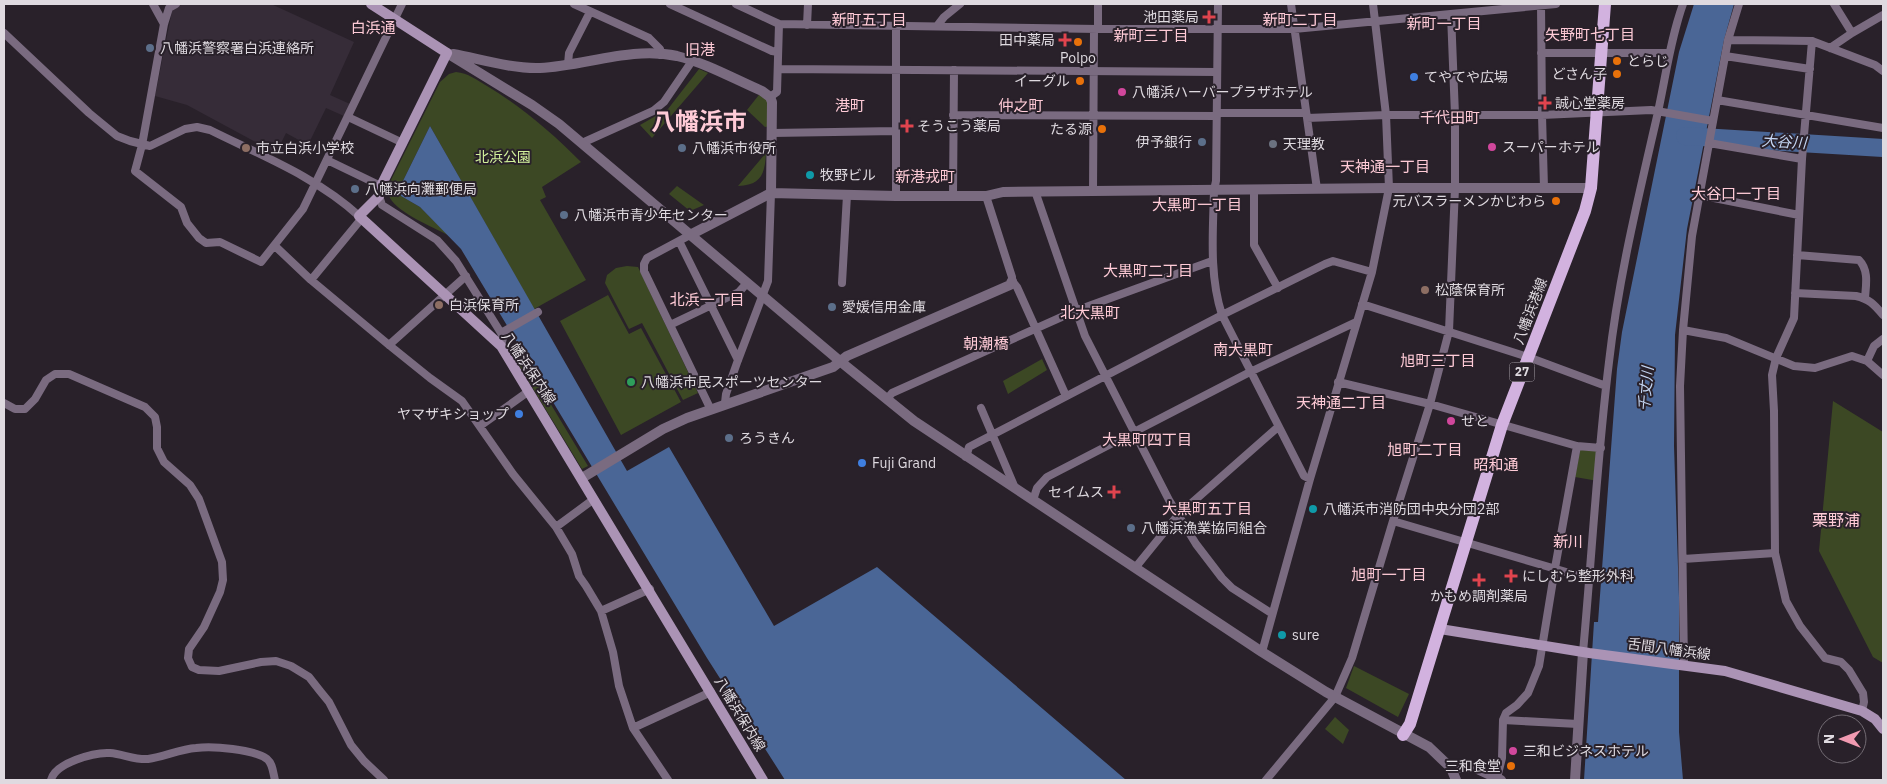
<svg xmlns="http://www.w3.org/2000/svg" width="1887" height="784" font-family="'IBM Plex Sans','Noto Sans JP',sans-serif">
  <style>
    .built { fill: #362c38 }
    .green { fill: #3c4824 }
    .water { fill: #4a6696 }
    .lines { fill: none; stroke-linecap: round; stroke-linejoin: round }
    .river { stroke: #4a6696; stroke-width: 18 }
    .minor { stroke: #7a6b80; stroke-width: 8 }
    .tertiary { stroke: #7a6b80; stroke-width: 10 }
    .secondary { stroke: #ab93b5; stroke-width: 10 }
    .primary { stroke: #d2b2df; stroke-width: 12 }
    .health-dot { fill: #e0444e; stroke: #29212a; stroke-width: 2 }
    .food-dot { fill: #e8710a; stroke: #29212a; stroke-width: 2 }
    .service-dot { fill: #5c6f8a; stroke: #29212a; stroke-width: 2 }
    .shop-dot { fill: #3f7fe0; stroke: #29212a; stroke-width: 2 }
    .hotel-dot { fill: #d1479c; stroke: #29212a; stroke-width: 2 }
    .worship-dot { fill: #6b7280; stroke: #29212a; stroke-width: 2 }
    .education-dot { fill: #8d6e63; stroke: #29212a; stroke-width: 2 }
    .culture-dot { fill: #0f9aa8; stroke: #29212a; stroke-width: 2 }
    .leisure-dot { fill: #2e9e5b; stroke: #29212a; stroke-width: 2 }
    .labels { text-anchor: middle; stroke-width: 4; stroke-linejoin: round; paint-order: stroke }
    .shield { fill: #29212a; stroke: #a8a2a9; stroke-width: 1 }
    .shield-label { font-size: 12px; font-weight: bold; fill: #dfdae0 }
    .poi-label { font-size: 14px; fill: #dfdae0; stroke: #29212a; text-anchor: start }
    .park-label { font-size: 14px; fill: #d2f19b; stroke: #29212a }
    .street-label { font-size: 14px; fill: #dfdae0; stroke: #29212a }
    .neighbourhood-label { font-size: 15px; fill: #ffcbd7; stroke: #29212a }
    .water-label { font-size: 15px; font-style: italic; fill: #c5d7f5; stroke: #29212a }
    .quarter-label { font-size: 16px; fill: #ffcbd7; stroke: #29212a }
    .town-label { font-size: 24px; font-weight: bold; fill: #ffcbd7; stroke: #29212a }
  </style>
  <rect width="100%" height="100%" fill="#29212a"/>
  <path class="built" d="M182 4H271L354 42 330 95 350 104 344 116 326 108 308 145 286 133 276 153 187 105 155 96 172 11Z"/>
  <path class="green" d="M699 69 708 73 652 138 640 125 668 109Z
    M456 72C468 73 477 80 487 86 522 107 552 133 581 162L542 187 546 197 540 200 586 280 534 309 430 126 399 189 401 196 420 207 448 235C433 227 398 213 390 198 388 194 388 190 388 186L440 82 449 74Z
    M762 91 770 97 772 126 765 127 747 110Z
    M766 153C765 174 761 185 738 186Z
    M677 186 701 203 704 205 690 211 669 194Z
    M627 266 638 267 698 393 683 400 642 323 629 329 605 283 607 275 616 268Z
    M608 295 629 334 641 328 681 402 621 435 560 321Z
    M517 348 588 466 582 469 511 352Z
    M1042 359 1047 370 1008 394 1003 381Z
    M1833 401 1883 432V663L1873 657 1819 551Z
    M1581 446H1601L1598 481 1575 477Z
    M1354 666 1409 694 1398 717 1346 688Z
    M1335 717 1349 730 1343 744 1325 729Z"/>
  <path class="water" d="M1694 4H1734L1724 40 1687 229 1675 335 1674 446 1679 597V732L1683 780H1584L1594 622H1598L1617 369 1622 332 1679 52Z
    M430 126 627 471 669 447 774 626 877 567 1126 780H785L707 658 461 249 420 207 401 196 399 189Z"/>
  <g class="lines">
    <path class="river" d="M1685 136 1883 148"/>
    <path class="minor" d="M153 4 164 24
      M176 4 169 8 164 24 142 145 135 171 181 207 187 223 199 238 206 243 220 242 261 262 303 209 402 4
      M574 4 649 38 660 49 661 55
      M670 4 772 51 778 52
      M736 4 779 24 1098 29H1294L1556 4
      M1218 4 1216 181 1214 190C1213 232 1209 275 1222 315L1304 476 1310 479
      M1291 4 1317 189
      M1541 4 1542 115 1544 188
      M807 25 808 4
      M896 26V196
      M937 26 944 17 960 4
      M1098 29V4
      M4 33 89 113 117 136 130 141 150 146 185 129 197 127 210 130C260 155 317 177 359 216
      M1852 33 1883 15
      M1728 40 1812 41 1875 65 1883 71
      M1812 41 1802 159 1794 318 1776 358 1772 375 1774 411 1775 553 1786 601 1800 626 1825 658 1841 662 1849 670 1863 693 1864 702 1862 711
      M1830 48 1852 33 1834 4
      M1541 53H1669
      M1725 56 1810 69
      M568 64 569 53 590 12
      M779 69 1217 72
      M770 97 777 92 779 24
      M1717 100 1883 128
      M1217 113H1306
      M953 115 1217 116
      M348 117 403 143
      M1307 118 1386 115H1542L1651 110 1713 121
      M772 133 896 131
      M582 143 653 111 664 102 692 61
      M1709 143 1802 159
      M327 160 381 186
      M1254 190V245L1278 288
      M1035 191 1085 336 1169 500 1196 544 1222 578 1232 588 1271 613
      M1093 191 1094 29
      M1699 195 1799 215
      M379 196 382 205 437 240 456 261 501 333 503 338 501 346
      M953 196 954 70
      M986 196 1012 277V281L1017 287 1066 396
      M690 235 647 258 644 264V271L711 410
      M679 241 738 360
      M275 246 311 280 389 345 430 378 462 401 513 474 556 527 572 554 579 576 586 586 601 611 613 652 619 686 633 728 668 780
      M1797 255 1859 260C1869 270 1866 285 1865 298
      M311 280 362 218
      M842 283 847 195
      M1795 293 1856 296C1869 299 1874 304 1883 315
      M1362 304 1528 357 1606 386
      M670 325 739 292 747 283
      M1683 330 1726 338 1794 366 1815 368 1852 356 1867 361 1883 375
      M501 333 538 312
      M389 345 466 276
      M1867 361 1874 346 1883 339
      M1338 382 1430 404 1577 446 1601 448
      M887 399 892 393 1075 311 1212 261
      M4 403 15 409H25L35 399 46 380 55 374H69L145 407 155 417 157 427V448L164 462 190 485 199 499 222 562 223 580 220 592 204 627 189 649 188 658 192 667 199 670 219 671 261 662 276 661 291 666 309 677 320 691 329 702 351 745 364 761 384 780
      M725 403 726 394 738 360 768 281 771 193
      M981 408 1015 488
      M480 426 529 391
      M966 457 969 447 1222 315 1325 264 1333 261 1372 272
      M1033 500 1037 488 1047 477 1250 372 1356 322
      M1393 521 1590 579
      M556 527 594 499
      M1683 559 1775 553
      M1135 568 1178 515 1278 427
      M601 611 650 589
      M1262 652 1310 479 1372 272 1389 188 1386 115 1373 4
      M1583 652C1592 555 1597 458 1609 362 1618 282 1637 203 1655 125 1665 84 1669 43 1683 4
      M1684 665 1680 386 1683 330 1692 236 1728 40 1739 4
      M1503 720 1578 724
      M633 728 711 692
      M1497 778 1502 758 1503 720 1506 713 1517 705 1528 693 1539 666 1555 568 1577 446
      M51 780C55 763 94 752 110 753 123 754 135 760 148 759 164 757 180 749 196 748 213 746 253 749 267 759 273 764 273 773 275 780
      M1266 780 1335 697 1352 658 1393 521 1430 404 1449 331 1455 188V115L1451 14"/>
    <path class="tertiary" d="M447 53 532 105 559 124 841 362 914 421 1262 652 1326 692 1429 747 1451 768 1456 780
      M453 54C480 59 512 69 540 68 585 66 631 46 677 56 706 63 734 79 762 91L770 97 772 102 771 193
      M690 235 771 193 896 196H986L1003 192 1093 191 1389 188H1591
      M582 478 663 429 687 418 833 367 847 356 1010 285 1012 281
      M1451 768 1473 767 1501 780
      M1575 780 1583 652"/>
    <path class="secondary" d="M371 4 447 53 381 186 379 196 359 216 501 346 763 780
      M1440 629 1589 653 1725 671 1862 711 1875 719 1883 729"/>
    <path class="primary" d="M1403 735 1410 724 1502 425 1585 211 1591 188 1605 4"/>
  </g>
  <g class="health-dot">
    <path d="M1206.5 9.5h5v5h5v5h-5v5h-5v-5h-5v-5h5z"/>
    <path d="M1062.5 32.5h5v5h5v5h-5v5h-5v-5h-5v-5h5z"/>
    <path d="M1542.5 95.5h5v5h5v5h-5v5h-5v-5h-5v-5h5z"/>
    <path d="M904.5 118.5h5v5h5v5h-5v5h-5v-5h-5v-5h5z"/>
    <path d="M1111.5 484.5h5v5h5v5h-5v5h-5v-5h-5v-5h5z"/>
    <path d="M1508.5 568.5h5v5h5v5h-5v5h-5v-5h-5v-5h5z"/>
    <path d="M1476.5 572.5h5v5h5v5h-5v5h-5v-5h-5v-5h5z"/>
  </g>
  <g class="food-dot">
    <circle cx="1078" cy="42" r="5"/>
    <circle cx="1617" cy="61" r="5"/>
    <circle cx="1617" cy="74" r="5"/>
    <circle cx="1080" cy="81" r="5"/>
    <circle cx="1102" cy="129" r="5"/>
    <circle cx="1556" cy="201" r="5"/>
    <circle cx="1511" cy="766" r="5"/>
  </g>
  <g class="service-dot">
    <circle cx="150" cy="48" r="5"/>
    <circle cx="1202" cy="142" r="5"/>
    <circle cx="682" cy="148" r="5"/>
    <circle cx="355" cy="189" r="5"/>
    <circle cx="564" cy="215" r="5"/>
    <circle cx="832" cy="307" r="5"/>
    <circle cx="729" cy="438" r="5"/>
    <circle cx="1131" cy="528" r="5"/>
  </g>
  <g class="shop-dot">
    <circle cx="1414" cy="77" r="5"/>
    <circle cx="519" cy="414" r="5"/>
    <circle cx="862" cy="463" r="5"/>
  </g>
  <g class="hotel-dot">
    <circle cx="1122" cy="92" r="5"/>
    <circle cx="1492" cy="147" r="5"/>
    <circle cx="1451" cy="421" r="5"/>
    <circle cx="1513" cy="751" r="5"/>
  </g>
  <circle class="worship-dot" cx="1273" cy="144" r="5"/>
  <g class="education-dot">
    <circle cx="246" cy="148" r="5"/>
    <circle cx="1425" cy="290" r="5"/>
    <circle cx="439" cy="305" r="5"/>
  </g>
  <g class="culture-dot">
    <circle cx="810" cy="175" r="5"/>
    <circle cx="1313" cy="509" r="5"/>
    <circle cx="1282" cy="635" r="5"/>
  </g>
  <circle class="leisure-dot" cx="631" cy="382" r="5"/>
  <g class="labels">
    <rect class="shield" x="1509.5" y="362.5" width="25" height="19" rx="4"/>
    <g class="shield-label">
      <text x="1522" y="376">27</text>
    </g>
    <g class="poi-label">
      <text x="1199" y="22" text-anchor="end">池田薬局</text>
      <text x="1055" y="45" text-anchor="end">田中薬局</text>
      <text x="160" y="53">八幡浜警察署白浜連絡所</text>
      <text x="1078" y="63" text-anchor="middle">Polpo</text>
      <text x="1627" y="66">とらじ</text>
      <text x="1607" y="79" text-anchor="end">どさん子</text>
      <text x="1424" y="82">てやてや広場</text>
      <text x="1070" y="86" text-anchor="end">イーグル</text>
      <text x="1132" y="97">八幡浜ハーバープラザホテル</text>
      <text x="1555" y="108">誠心堂薬房</text>
      <text x="917" y="131">そうこう薬局</text>
      <text x="1092" y="134" text-anchor="end">たる源</text>
      <text x="1192" y="147" text-anchor="end">伊予銀行</text>
      <text x="1283" y="149">天理教</text>
      <text x="1502" y="152">スーパーホテル</text>
      <text x="256" y="153">市立白浜小学校</text>
      <text x="692" y="153">八幡浜市役所</text>
      <text x="820" y="180">牧野ビル</text>
      <text x="365" y="194">八幡浜向灘郵便局</text>
      <text x="1546" y="206" text-anchor="end">元バスラーメンかじわら</text>
      <text x="574" y="220">八幡浜市青少年センター</text>
      <text x="1435" y="295">松蔭保育所</text>
      <text x="449" y="310">白浜保育所</text>
      <text x="842" y="312">愛媛信用金庫</text>
      <text x="641" y="387">八幡浜市民スポーツセンター</text>
      <text x="509" y="419" text-anchor="end">ヤマザキショップ</text>
      <text x="1461" y="426">せと</text>
      <text x="739" y="443">ろうきん</text>
      <text x="872" y="468">Fuji Grand</text>
      <text x="1104" y="497" text-anchor="end">セイムス</text>
      <text x="1323" y="514">八幡浜市消防団中央分団2部</text>
      <text x="1141" y="533">八幡浜漁業協同組合</text>
      <text x="1522" y="581">にしむら整形外科</text>
      <text x="1479" y="601" text-anchor="middle">かもめ調剤薬局</text>
      <text x="1292" y="640">sure</text>
      <text x="1523" y="756">三和ビジネスホテル</text>
      <text x="1501" y="771" text-anchor="end">三和食堂</text>
    </g>
    <g class="park-label">
      <text x="503" y="162">北浜公園</text>
    </g>
    <g class="street-label">
      <text transform="translate(1530 311) rotate(-69)" y="5">八幡浜港線</text>
      <text transform="translate(529 368) rotate(56)" y="5">八幡浜保内線</text>
      <text transform="translate(1669 649) rotate(8)" y="5">舌間八幡浜線</text>
      <text transform="translate(740 714) rotate(59)" y="5">八幡浜保内線</text>
    </g>
    <g class="neighbourhood-label">
      <text x="869" y="25">新町五丁目</text>
      <text x="1300" y="25">新町二丁目</text>
      <text x="1444" y="29">新町一丁目</text>
      <text x="373" y="33">白浜通</text>
      <text x="1590" y="40">矢野町七丁目</text>
      <text x="1151" y="41">新町三丁目</text>
      <text x="700" y="55">旧港</text>
      <text x="850" y="111">港町</text>
      <text x="1021" y="111">仲之町</text>
      <text x="1450" y="123">千代田町</text>
      <text x="1385" y="172">天神通一丁目</text>
      <text x="925" y="182">新港戎町</text>
      <text x="1736" y="199">大谷口一丁目</text>
      <text x="1197" y="210">大黒町一丁目</text>
      <text x="1148" y="276">大黒町二丁目</text>
      <text x="707" y="305">北浜一丁目</text>
      <text x="1090" y="318">北大黒町</text>
      <text x="986" y="349">朝潮橋</text>
      <text x="1243" y="355">南大黒町</text>
      <text x="1438" y="366">旭町三丁目</text>
      <text x="1341" y="408">天神通二丁目</text>
      <text x="1147" y="445">大黒町四丁目</text>
      <text x="1425" y="455">旭町二丁目</text>
      <text x="1496" y="470">昭和通</text>
      <text x="1207" y="514">大黒町五丁目</text>
      <text x="1568" y="547">新川</text>
      <text x="1389" y="580">旭町一丁目</text>
    </g>
    <g class="water-label">
      <text transform="translate(1784 142) rotate(3)" y="5">大谷川</text>
      <text transform="translate(1646 389) rotate(-85)" y="5">千丈川</text>
    </g>
    <g class="quarter-label">
      <text x="1836" y="526">栗野浦</text>
    </g>
    <g class="town-label">
      <text x="699" y="130">八幡浜市</text>
    </g>
  </g>
  <rect width="1887" height="784" fill="none" stroke="#dfdae0" stroke-width="10"/>
  <g transform="translate(1842 739) rotate(270)"><circle r="24" fill="#29212a" stroke="#726b73"/>
  <path d="M0-4L9 19L0 12L-9 19Z" fill="#f19ab1"/>
  <text y="-8" font-size="14" font-weight="bold" text-anchor="middle" fill="#dfdae0">N</text>
  </g>
</svg>
